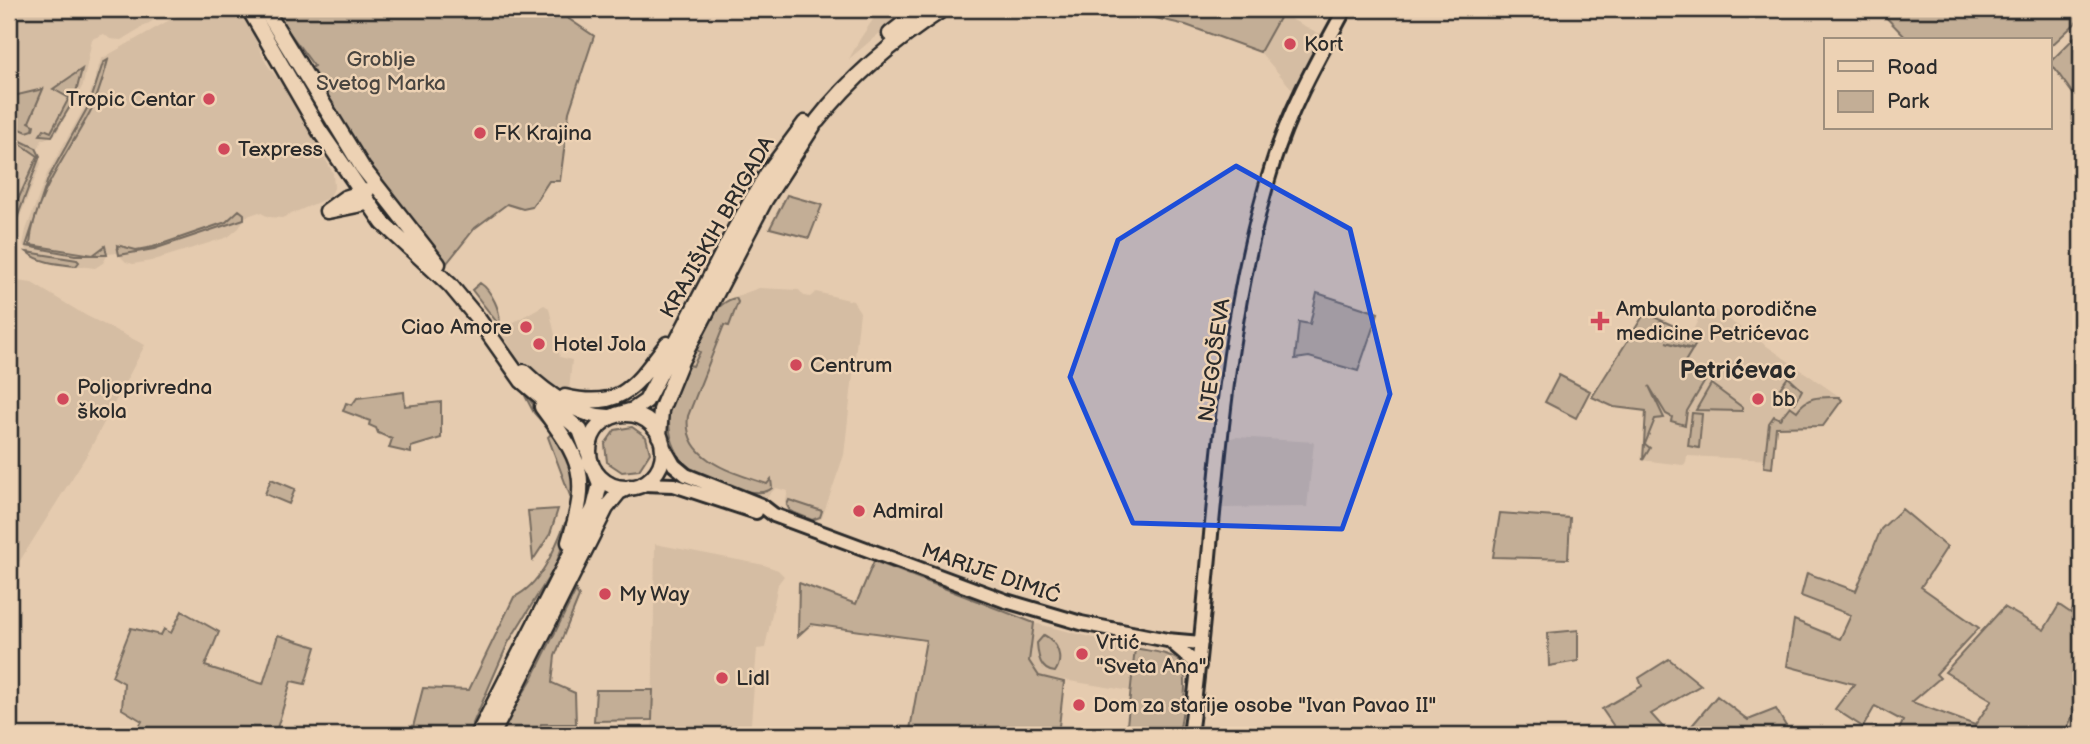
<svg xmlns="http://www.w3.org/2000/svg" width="2090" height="744" font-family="'Balsamiq Sans',sans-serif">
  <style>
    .built { fill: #d5bda3 }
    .green { fill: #c3ae96; stroke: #776c60; stroke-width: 2 }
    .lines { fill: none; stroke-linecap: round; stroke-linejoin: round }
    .stream { stroke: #6d6459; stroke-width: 2.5 }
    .minor-casing { stroke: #2b2b2b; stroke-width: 18 }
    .major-casing { stroke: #2b2b2b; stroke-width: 19 }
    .minor { stroke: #edd2b4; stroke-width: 12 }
    .major { stroke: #edd2b4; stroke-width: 14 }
    .marked { fill: #1d4ed8; fill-opacity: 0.2; stroke: #1d4ed8; stroke-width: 5; stroke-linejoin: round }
    .poi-dot { fill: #d1495b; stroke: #edd2b4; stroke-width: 2.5 }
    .labels { text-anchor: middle; stroke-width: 5; stroke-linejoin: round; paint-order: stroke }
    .poi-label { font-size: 21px; fill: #2b2b2b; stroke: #edd2b4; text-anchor: start }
    .park-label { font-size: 21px; fill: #494540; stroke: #edd2b4 }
    .street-label { font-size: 21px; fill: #2b2b2b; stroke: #edd2b4 }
    .quarter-label { font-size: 24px; font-weight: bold; fill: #2b2b2b; stroke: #edd2b4 }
  </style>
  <rect width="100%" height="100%" fill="#e5cbaf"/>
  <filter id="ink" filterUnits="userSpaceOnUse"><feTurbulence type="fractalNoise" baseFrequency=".0143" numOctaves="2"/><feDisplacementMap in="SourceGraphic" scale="14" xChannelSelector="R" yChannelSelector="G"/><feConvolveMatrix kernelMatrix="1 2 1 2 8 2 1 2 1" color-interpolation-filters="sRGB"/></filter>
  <g filter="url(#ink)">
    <path class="built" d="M9 9H172L121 40 110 39 104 34 92 39 83 85 56 134 42 140 38 149 41 164 9 244Z
      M189 9H242L266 63 289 94 333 173 334 188 330 197 282 218 269 217 259 212 245 217 239 228 228 237 151 261 133 264 126 262 117 253 108 254 103 263 95 268 62 264 32 256 23 245 26 230 47 174 88 101 101 59Z
      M880 9H908L849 59 860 39Z
      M1281 14 1324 36 1298 86 1292 89 1260 52Z
      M9 280 32 283 85 315 145 345 88 453 9 578Z
      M759 288 799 290 804 296 810 297 816 292 853 301 860 312 844 455 822 518 815 522 788 511 785 505 788 491 776 488 768 496H747L685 468 667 434 664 423 681 377 697 350 703 327 729 299Z
      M1706 304 1843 399 1823 426 1776 427 1772 460 1687 456 1686 463 1683 465 1641 460 1646 411 1614 407 1592 397 1645 313 1691 334Z
      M544 305 549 308 560 357 572 360 569 391 547 383 523 367 500 330Z
      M1235 437 1314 442 1307 507 1220 508 1226 445 1228 439Z
      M655 544 764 565 778 570 784 576 778 584 765 648 757 649 750 735H652Z
      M1034 623 1135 648 1131 691 1039 676 1029 661Z
      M541 723 576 724 574 735H538Z"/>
    <path class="green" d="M272 9H554L594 36 569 112 560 181H549L532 207 523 209 507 204 475 228 447 263 370 167 322 96 311 68 314 66Z
      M1116 9H1284L1260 52 1186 25Z
      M1878 9H2081V18L2050 47V40H1908Z
      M2081 31V105L2050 62Z
      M108 60C103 78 99 95 90 112 69 152 33 197 30 245L93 255 105 246 107 255H75L26 246 48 179 90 103 103 63Z
      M82 69 74 100 52 136 40 135 44 129 51 132 69 98 53 89Z
      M43 89 29 122 34 125 33 130 27 132 9 124V97Z
      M19 140 36 148 40 156 13 229 9 227V219L38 156 19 143 17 147 11 145Z
      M787 195 822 205 809 238 770 228Z
      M239 210 244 214V219L154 249 119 255 117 245 136 250 153 247 226 222Z
      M27 252 77 260 79 262 76 266C59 264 40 263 27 252Z
      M480 283C491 290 502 312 499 325L472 290Z
      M1317 293 1378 313 1358 371 1309 357 1295 359 1299 322 1310 324Z
      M736 298 738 302 729 326 724 325 688 416C682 460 734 473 767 484L771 479 772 488C759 501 702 480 689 468 677 457 670 440 669 423L665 421C663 403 679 380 689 365L693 366 700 352 697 350C702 332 715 301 736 298Z
      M1645 313 1690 333 1688 339 1697 342 1693 349 1666 342 1692 350 1683 365 1705 381 1687 411 1685 425 1671 421 1672 417 1666 414 1649 386 1664 418 1655 419 1645 444 1650 448 1643 460 1646 411 1614 407 1592 397Z
      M1559 375 1590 391 1576 418 1545 402Z
      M1788 377 1802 390 1795 403 1778 391Z
      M1711 384 1742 407V411L1696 410Z
      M522 390 563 443 573 465 574 509 570 508 572 501 548 437 552 433 534 413Z
      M404 392 405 406 441 402V438L411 447V453L389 448 392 439 378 433 376 428 369 425 370 421 343 411 346 403 352 405 357 398Z
      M1839 397 1842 400 1823 426 1776 427 1772 468 1764 467 1769 423 1774 416 1780 419 1790 406 1797 411C1808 395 1821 397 1839 397Z
      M1692 413 1702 414 1699 448 1688 446Z
      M632 427 646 437 650 453 639 470 622 472 607 462 605 444 615 430Z
      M271 479 295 489 289 504 265 494Z
      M789 500 822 511 820 517 812 520 790 511 787 505Z
      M558 509 550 534 533 560 528 511Z
      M1902 509 1947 547 1921 587 1979 628 1936 674 1940 678 1912 702 1975 725 1992 700 1945 672 2004 607 2044 630 2059 605 2071 613 2081 596V698L2064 735H1897L1903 721 1875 706 1863 727 1835 709 1854 684 1787 666 1794 620 1840 639 1851 615 1801 596 1807 573 1856 591 1881 529Z
      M1500 513 1570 518 1568 559 1493 557Z
      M565 523 570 524 555 567 508 643 468 735H411L423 688 469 690 514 597C541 585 555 548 565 523Z
      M874 561 1034 623 1029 661 1039 676 1064 682 1058 735H909L926 640 811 624 798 636 799 583 856 604Z
      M576 590 579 597 555 656 552 683 575 693 576 724H541L538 735H498L533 677Z
      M182 611 219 632 205 666 263 684 278 635 316 647 305 684 291 681 275 735H134L142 721 122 709 124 683 112 676 131 628 161 635 164 629 171 633Z
      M1578 630V661L1549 666 1548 633Z
      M1044 635C1058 642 1064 659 1055 672 1040 671 1038 656 1037 643Z
      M1135 648C1148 651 1167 652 1178 660 1192 671 1181 718 1179 735H1126Z
      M1669 659 1701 685 1651 714 1670 735H1620L1602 709 1642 686 1639 678Z
      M596 690H653L652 720 594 721Z
      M1717 696 1748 720 1776 709 1790 733 1684 735Z"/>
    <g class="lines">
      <path class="stream" d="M2073 38 2081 48"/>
      <defs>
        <path id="minor" d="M662 444 674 465 686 475 761 505 774 515 1006 601 1081 623 1167 640 1201 643
          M642 484 674 485 756 512
          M1171 642 1199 666
          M1190 735C1216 545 1215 347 1273 163 1290 108 1318 59 1345 9"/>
        <path id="major" d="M249 9 319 130 383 223 450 285 479 320 522 381 580 430 589 454
          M265 9 362 167 438 264
          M890 34 922 9
          M817 121C853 75 895 40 943 9
          M327 211 345 198 367 191
          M328 211 367 203
          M524 372C546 393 580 418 611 417
          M565 397C623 411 636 384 667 344
          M542 407C582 461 590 475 569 542
          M589 451a37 37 0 1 1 74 0a37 37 0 1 1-74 0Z
          M616 415 633 410 646 401 735 229 767 174 805 123
          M659 436 661 410 681 361 765 200 813 126
          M478 735 594 508 600 484 594 469
          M492 735 606 508 619 492 630 487"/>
      </defs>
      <use href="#minor" class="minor-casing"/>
      <use href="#major" class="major-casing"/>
      <use href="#minor" class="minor"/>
      <use href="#major" class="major"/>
    </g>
  </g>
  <path class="marked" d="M1236 166 1350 229 1390 394 1342 529 1133 523 1070 377 1118 240Z"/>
  <g class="poi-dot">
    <circle cx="1290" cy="44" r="7"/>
    <circle cx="209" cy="99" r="7"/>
    <circle cx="480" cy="133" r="7"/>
    <circle cx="224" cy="149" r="7"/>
    <path d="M1596.5 310.5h7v7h7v7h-7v7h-7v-7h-7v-7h7z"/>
    <circle cx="526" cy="327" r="7"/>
    <circle cx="539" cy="344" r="7"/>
    <circle cx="796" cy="365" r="7"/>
    <circle cx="63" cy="399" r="7"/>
    <circle cx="1758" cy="399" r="7"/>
    <circle cx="859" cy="511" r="7"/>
    <circle cx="605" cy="594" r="7"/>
    <circle cx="1082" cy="654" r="7"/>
    <circle cx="722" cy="678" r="7"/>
    <circle cx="1079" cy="705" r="7"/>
  </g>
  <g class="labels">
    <g class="poi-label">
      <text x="1304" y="51">Kort</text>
      <text x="195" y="106" text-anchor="end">Tropic Centar</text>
      <text x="494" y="140">FK Krajina</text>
      <text x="238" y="156">Texpress</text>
      <text x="1616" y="316">Ambulanta porodične<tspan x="1616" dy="24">medicine Petrićevac</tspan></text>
      <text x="512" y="334" text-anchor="end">Ciao Amore</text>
      <text x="553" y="351">Hotel Jola</text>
      <text x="810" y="372">Centrum</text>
      <text x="77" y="394">Poljoprivredna<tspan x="77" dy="24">škola</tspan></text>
      <text x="1772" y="406">bb</text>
      <text x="873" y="518">Admiral</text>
      <text x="619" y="601">My Way</text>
      <text x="1096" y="649">Vrtić<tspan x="1096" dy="24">"Sveta Ana"</tspan></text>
      <text x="736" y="685">Lidl</text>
      <text x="1093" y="712">Dom za starije osobe "Ivan Pavao II"</text>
    </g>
    <g class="park-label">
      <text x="381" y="66">Groblje<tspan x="381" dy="24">Svetog Marka</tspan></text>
    </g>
    <g class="street-label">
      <text transform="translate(717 227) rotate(-60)" y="7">KRAJIŠKIH BRIGADA</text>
      <text transform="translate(1214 360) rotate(-82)" y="7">NJEGOŠEVA</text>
      <text transform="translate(991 573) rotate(19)" y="7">MARIJE DIMIĆ</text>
    </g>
    <g class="quarter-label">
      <text x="1738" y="378">Petrićevac</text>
    </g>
  </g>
  <rect width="2090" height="744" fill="none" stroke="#edd2b4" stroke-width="35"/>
  <rect x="18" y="18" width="2055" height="709" fill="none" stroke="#2b2b2b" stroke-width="2.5" filter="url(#ink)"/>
  <rect x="1824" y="38" width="228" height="91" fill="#edd2b4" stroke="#9f8f7d" stroke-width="2"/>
  <rect x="1838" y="61" width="35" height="10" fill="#edd2b4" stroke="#9f8f7d" stroke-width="2"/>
  <text x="1887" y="74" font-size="21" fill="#2b2b2b">Road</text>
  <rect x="1838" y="91" width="35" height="21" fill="#c3ae96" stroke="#9f8f7d" stroke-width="2"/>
  <text x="1887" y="108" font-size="21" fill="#2b2b2b">Park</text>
</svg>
